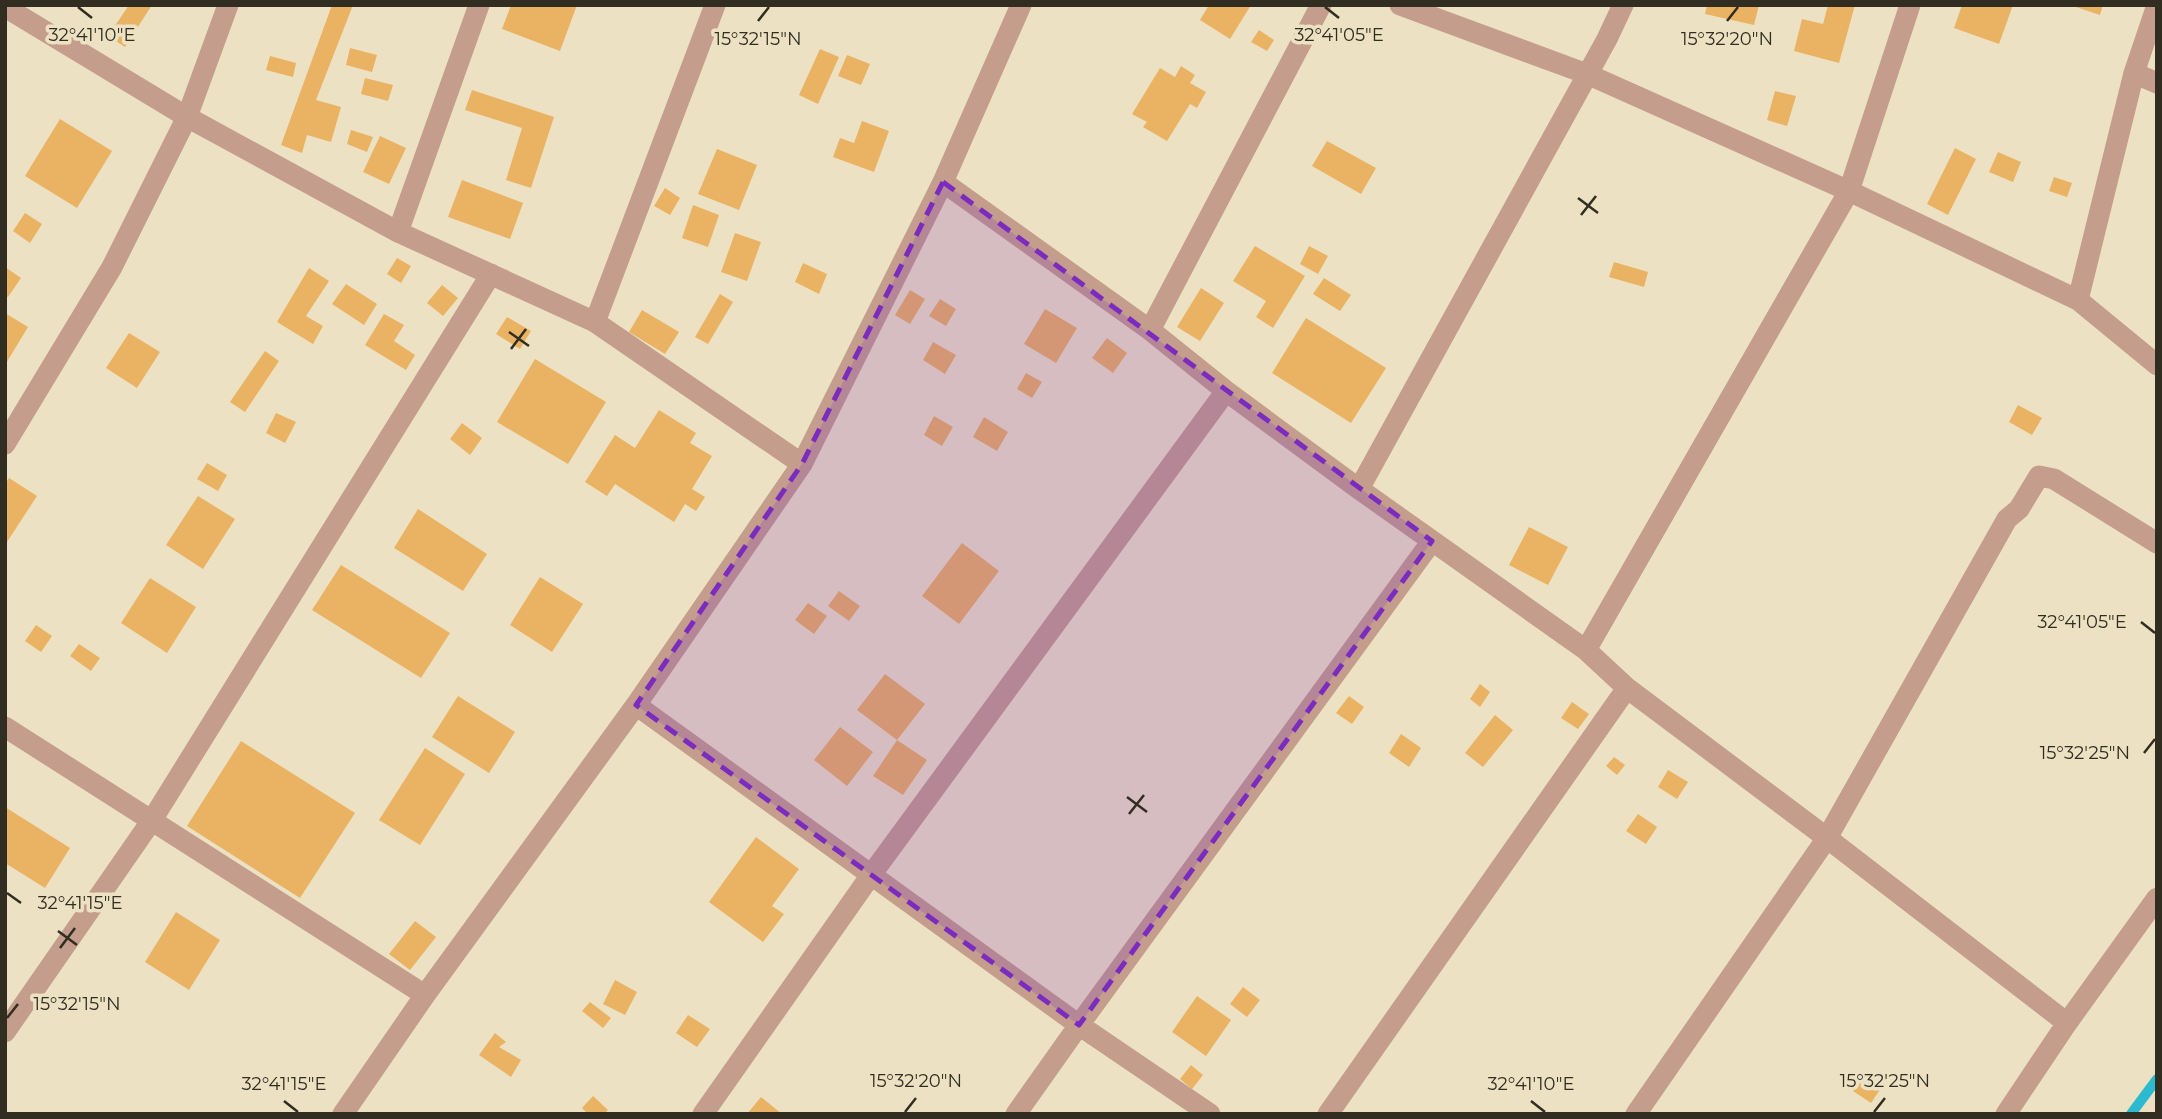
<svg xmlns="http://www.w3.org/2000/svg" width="2162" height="1119" font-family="Montserrat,sans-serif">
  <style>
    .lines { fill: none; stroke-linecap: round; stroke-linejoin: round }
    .stream { stroke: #2cbad0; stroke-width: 10 }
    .building { fill: #eab263 }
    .minor { stroke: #c49d8c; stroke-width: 21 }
    .marked { fill: #7b2cbf; fill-opacity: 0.2; stroke: #7b2cbf; stroke-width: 5; stroke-dasharray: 14 9; stroke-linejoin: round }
    .ticks { fill: none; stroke: #312d21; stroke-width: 2.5 }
    .ticks-label { font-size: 18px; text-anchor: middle; fill: #312d21; stroke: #ece2c3; stroke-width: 7; stroke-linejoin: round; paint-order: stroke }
  </style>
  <rect width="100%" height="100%" fill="#ece2c3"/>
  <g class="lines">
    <path class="stream" d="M2131 1114 2157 1079"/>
  </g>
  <path class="building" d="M129 5H152L125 47 108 36Z
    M332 5H353L316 100 341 107 331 142 307 135 302 153 281 145Z
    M511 5H577L560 51 502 29Z
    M1209 5H1251L1230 39 1200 20Z
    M1707 5H1759L1754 25 1705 14Z
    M1828 5H1855L1839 63 1794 51 1802 19 1823 24Z
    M1962 5H2013L1999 44 1954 28Z
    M2070 5H2103L2100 15Z
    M1259 30 1274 40 1267 51 1251 42Z
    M350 48 377 55 372 72 346 65Z
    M820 49 839 57 818 104 799 95Z
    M847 55 870 64 861 85 838 76Z
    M270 56 296 63 293 77 266 70Z
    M1181 66 1195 75 1190 83 1206 92 1197 108 1190 104 1167 141 1143 127 1147 122 1132 114 1160 68 1175 77Z
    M365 78 393 85 388 101 361 94Z
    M472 90 554 117 531 188 506 180 522 128 465 110Z
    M1775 91 1796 96 1787 126 1767 120Z
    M60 119 112 151 77 208 25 176Z
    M862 121 889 131 874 172 833 157 840 138 854 143Z
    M351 130 373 137 367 152 347 144Z
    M380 136 406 148 389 184 363 172Z
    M1327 141 1376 168 1361 194 1312 166Z
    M1955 148 1976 159 1948 215 1927 204Z
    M717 149 757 165 739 210 698 194Z
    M1998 152 2021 162 2013 182 1989 172Z
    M2054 177 2072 183 2067 197 2049 191Z
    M462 180 523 203 510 239 448 217Z
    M665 188 680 198 670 215 654 206Z
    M693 205 719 215 708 247 682 238Z
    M25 213 42 224 30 243 13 231Z
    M735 233 761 242 747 281 721 272Z
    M1255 246 1305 276 1273 328 1256 317 1266 301 1233 281Z
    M1309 246 1328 256 1318 274 1300 264Z
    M397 258 411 266 401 283 387 274Z
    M1614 262 1648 272 1644 287 1609 277Z
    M803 263 827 274 819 294 795 282Z
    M5 267 21 278 8 297 5 295Z
    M309 268 329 281 306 316 323 326 313 344 277 322Z
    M1324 278 1351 295 1340 311 1313 294Z
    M346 284 377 304 364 325 332 304Z
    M442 285 458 298 443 316 427 303Z
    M1201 288 1224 303 1200 341 1177 327Z
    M910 290 925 299 910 324 895 315Z
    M720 294 733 302 708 344 695 337Z
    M940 299 956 309 946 326 929 316Z
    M1045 309 1077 328 1056 363 1024 344Z
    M642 310 679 332 665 354 629 332Z
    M5 313 28 327 5 365Z
    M384 314 404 325 394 341 415 355 406 370 365 345Z
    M507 317 531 331 520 349 496 334Z
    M1306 318 1386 368 1351 423 1272 373Z
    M129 333 160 352 137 388 106 368Z
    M1107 338 1127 353 1113 373 1092 358Z
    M933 342 956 355 945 374 923 360Z
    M265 351 279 361 245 412 230 402Z
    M535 359 606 402 568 464 497 422Z
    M1026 373 1042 382 1032 398 1017 389Z
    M2018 405 2042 418 2032 435 2009 422Z
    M659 410 696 433 690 443 712 456 692 489 705 497 696 511 685 504 674 522 615 484 607 496 585 482 615 435 635 448Z
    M276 413 296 422 285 443 266 433Z
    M934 416 953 427 942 446 924 435Z
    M984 417 1008 432 997 451 973 437Z
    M462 423 482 438 470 455 450 439Z
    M207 463 227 475 218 491 197 479Z
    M9 478 37 496 5 545V484Z
    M198 496 235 519 203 569 166 545Z
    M418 509 487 554 463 591 394 548Z
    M1529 527 1568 547 1548 585 1509 565Z
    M962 543 999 571 959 624 922 596Z
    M341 565 450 633 421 678 312 610Z
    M540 577 583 604 552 652 510 625Z
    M150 578 196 607 167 653 121 623Z
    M839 591 860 606 849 621 828 606Z
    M808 603 827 616 814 634 795 620Z
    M36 625 52 636 41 652 25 641Z
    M79 644 100 658 91 671 70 656Z
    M885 674 925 704 897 740 857 710Z
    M1480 684 1490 692 1480 707 1470 699Z
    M458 696 515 732 489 773 432 737Z
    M1349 696 1364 707 1352 724 1336 713Z
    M1572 702 1589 714 1578 729 1561 718Z
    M1495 715 1513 730 1483 767 1465 753Z
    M840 727 873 752 847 786 814 760Z
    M1401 734 1421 748 1409 767 1389 753Z
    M897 740 927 760 903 795 873 776Z
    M241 741 355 813 300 898 187 826Z
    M425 748 465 774 420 845 379 820Z
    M1614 757 1625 765 1617 775 1606 766Z
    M1668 770 1688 782 1677 799 1658 787Z
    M5 807 70 848 45 888 5 863Z
    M1638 814 1657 827 1646 844 1626 831Z
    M756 837 799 869 772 906 784 914 763 942 709 902Z
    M176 912 220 940 189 990 145 962Z
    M415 921 436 937 410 970 389 954Z
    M615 980 637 992 625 1015 603 1004Z
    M1243 987 1260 1000 1247 1017 1230 1004Z
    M1197 996 1231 1020 1206 1056 1172 1032Z
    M590 1002 611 1018 603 1028 582 1011Z
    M688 1015 710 1029 697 1047 676 1033Z
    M495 1033 506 1042 499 1047 521 1060 511 1077 479 1055Z
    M1191 1065 1203 1075 1192 1089 1180 1079Z
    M1863 1076 1881 1088 1871 1103 1853 1091Z
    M593 1096 608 1110 604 1114H588L582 1108Z
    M761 1097 782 1114H747Z"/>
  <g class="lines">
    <path class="minor" d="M1400 5 1587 74 1849 191 2078 300 2157 365
      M5 7 187 117 398 232 595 322 802 464
      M2134 73 2157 83
      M943 182 1150 330 1226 391 1359 489 1586 650 1627 688 1827 838 2067 1023
      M398 232 479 5
      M2078 300 2134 73 2157 5
      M595 322 715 5
      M1150 330 1321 5
      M5 444 112 267 187 117 228 5
      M1359 489 1607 39 1623 5
      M1586 650 1849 191 1910 5
      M636 705 1079 1025 1210 1114
      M5 727 425 995
      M5 1032 152 820 491 274
      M343 1114 425 995 636 705 802 464 943 182 1021 5
      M703 1114 871 875 1226 391
      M1016 1114 1079 1025 1432 541
      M1328 1114 1627 688
      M1636 1114 1827 838 2007 519 2019 509 2039 476 2054 479 2157 543
      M2006 1114 2067 1023 2157 898"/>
  </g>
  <path class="marked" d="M943 182 1432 541 1079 1025 636 705 802 464Z"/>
  <path class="ticks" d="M78 7 92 18M1325 7 1339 18M758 21 769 7M1727 21 1738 7M1578 198 1598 213M1581 215 1596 196M509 332 529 346M511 349 526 329M2141 622 2155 633M2144 753 2155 739M1127 797 1147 812M1129 814 1144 795M7 893 21 903M58 931 77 945M60 948 75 928M7 1018 18 1004M284 1101 298 1112M1531 1101 1545 1112M905 1112 916 1098M1874 1112 1885 1098"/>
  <g class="ticks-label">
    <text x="92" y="41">32°41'10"E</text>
    <text x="1339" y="41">32°41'05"E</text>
    <text x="758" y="45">15°32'15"N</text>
    <text x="1727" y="45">15°32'20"N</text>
    <text x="2082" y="628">32°41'05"E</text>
    <text x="2085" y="759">15°32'25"N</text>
    <text x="80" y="909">32°41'15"E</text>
    <text x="77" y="1010">15°32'15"N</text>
    <text x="916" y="1087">15°32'20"N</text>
    <text x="1885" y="1087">15°32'25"N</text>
    <text x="284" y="1090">32°41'15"E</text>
    <text x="1531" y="1090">32°41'10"E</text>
  </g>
  <rect width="2162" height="1119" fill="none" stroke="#312d21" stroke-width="14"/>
</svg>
